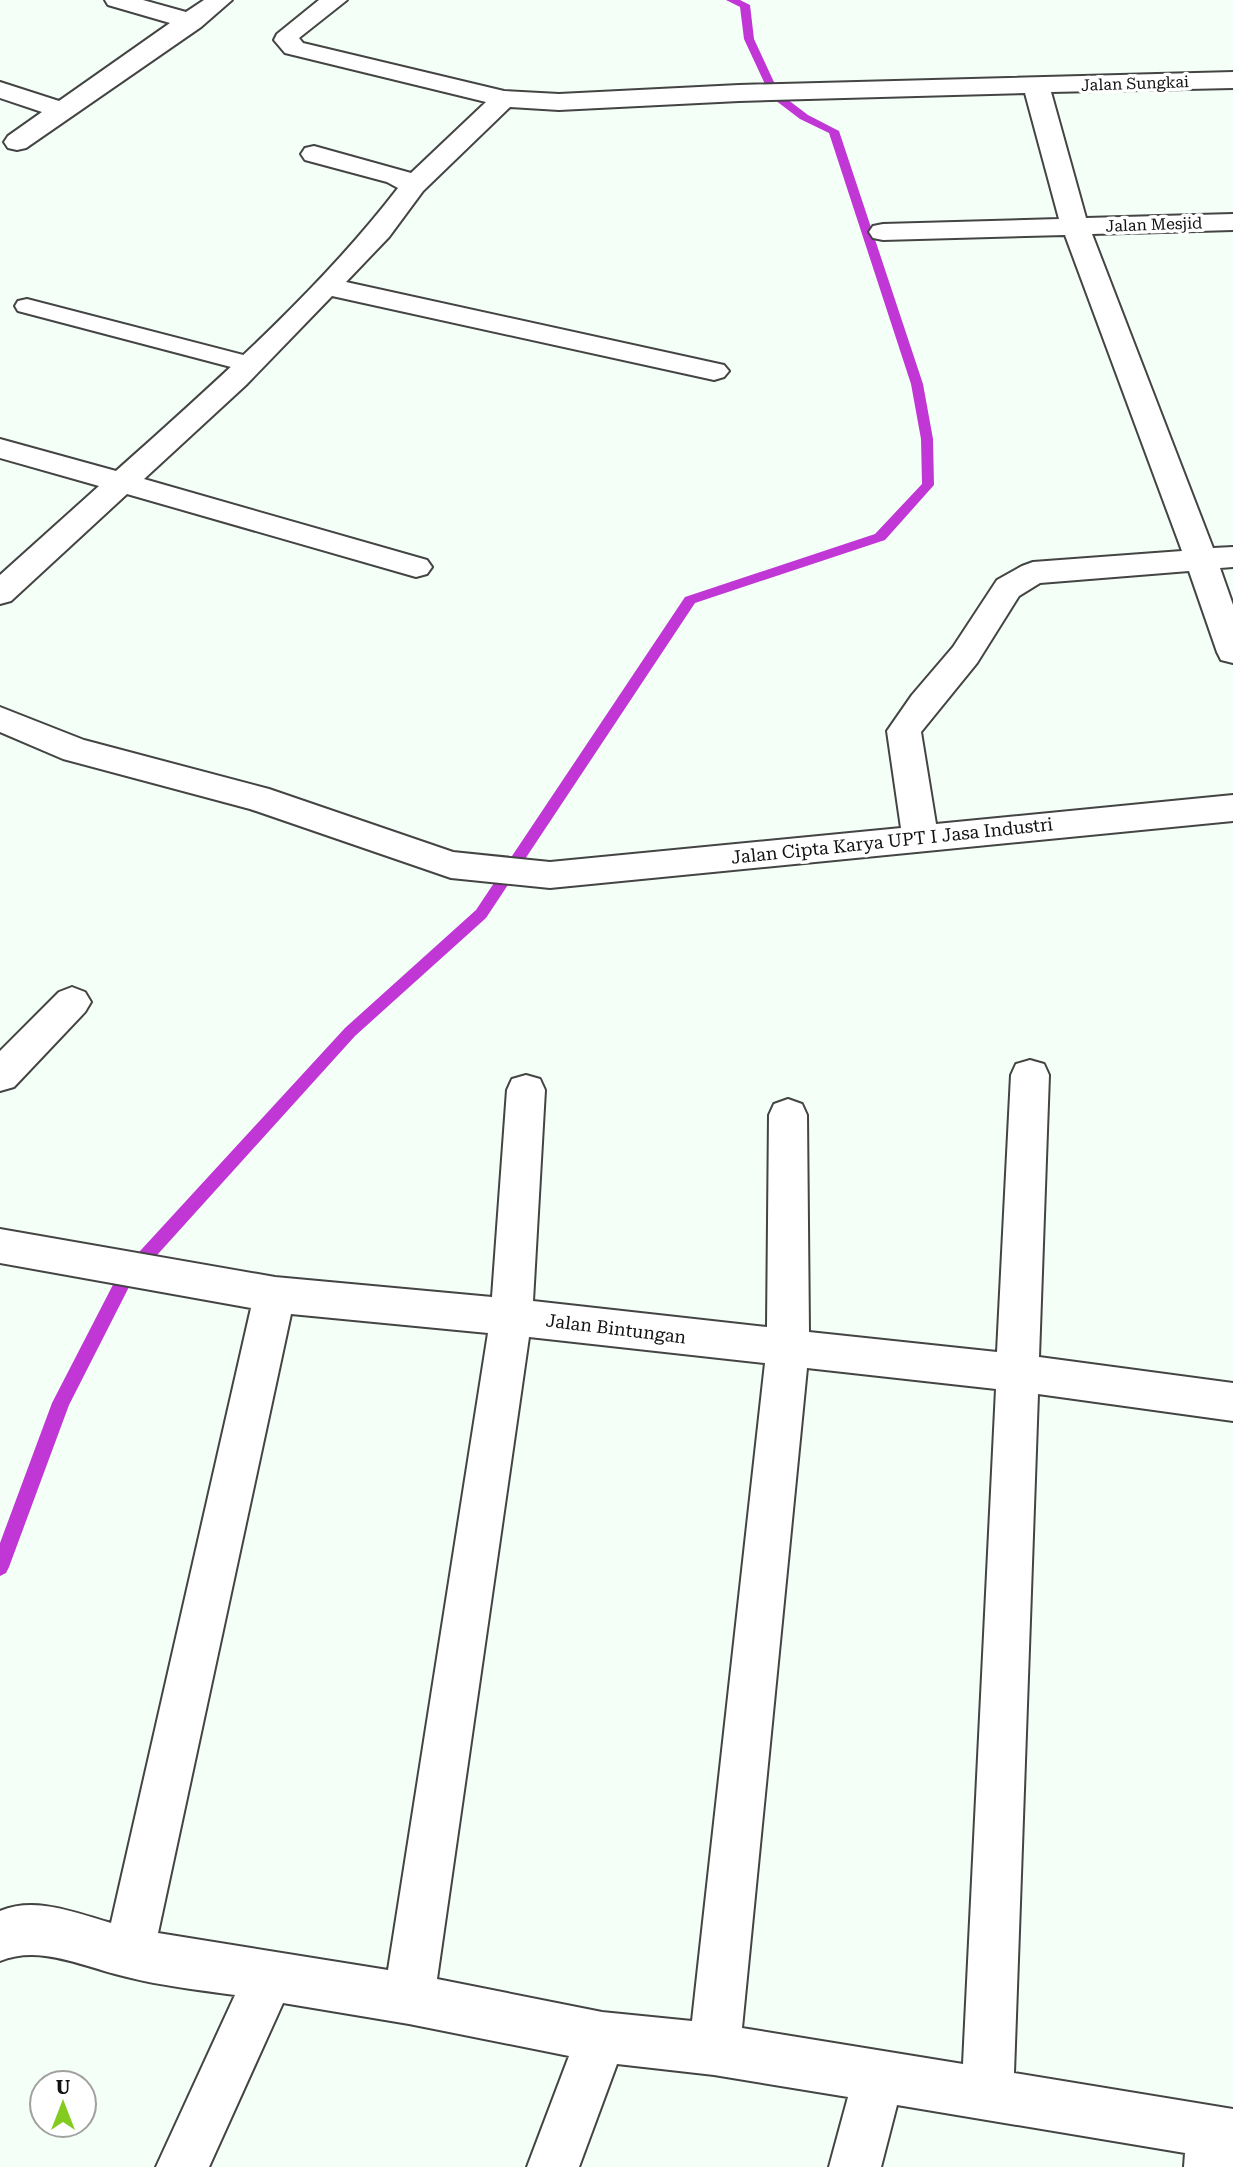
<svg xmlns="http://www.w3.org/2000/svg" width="1233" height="2167" font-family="'Roboto Serif',serif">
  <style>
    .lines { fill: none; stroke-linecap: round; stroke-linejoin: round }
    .stream { fill: #c137d6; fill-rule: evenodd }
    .service-casing { stroke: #444; stroke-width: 4 }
    .minor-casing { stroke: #444; stroke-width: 4 }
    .service { fill: #fff; fill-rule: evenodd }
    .minor { fill: #fff; fill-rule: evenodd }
    .labels { text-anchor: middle; stroke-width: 7; stroke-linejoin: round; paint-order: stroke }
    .far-street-label { font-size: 16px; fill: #111; stroke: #fff }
    .street-label { font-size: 18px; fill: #111; stroke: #fff }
  </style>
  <rect width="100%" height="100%" fill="#f4fff7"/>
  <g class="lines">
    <path class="stream" d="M726 0H740L750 5 754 39 779 93 808 115 839 131 923 384 933 439 934 485 885 540 695 603 486 918 355 1036 130 1285 69 1405 9 1567 6 1573 0 1576V1543L52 1403 118 1275 345 1028 476 910 685 597 875 534 922 484 921 439 911 384 829 133 800 119 771 97 744 39 740 7Z"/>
    <defs>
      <path id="service" d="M27 299 259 359 263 364 259 369 250 372 18 311 15 306 18 301Z"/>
      <path id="minor" d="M105 0H143L186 12 204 0H232L201 27 26 148 17 150 8 148 4 142 8 136 42 112 0 98V82L59 101 170 23 108 5Z
        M319 0H347L299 38 303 43 504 91 559 94 739 85 1233 72V88L1051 92 1086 218 1233 214V230L1092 234 1213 548 1233 547V567L1220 568 1233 605V663L1221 660 1217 652 1189 571 1040 583 1019 596 977 663 921 732 936 824 1233 795V821L550 888 451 878 250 809 63 759 0 732V707L84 740 269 789 453 852 550 862 901 828 887 731 912 695 953 647 997 580 1022 566 1033 562 1182 551 1065 235 883 240 873 238 869 232 873 226 883 224 1059 219 1025 93 739 101 559 110 510 107 423 191 389 237 346 282 724 365 729 371 724 377 714 380 332 296 246 385 144 479 427 560 432 567 427 574 416 577 127 494 11 601 0 604V575L99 486 0 458V439L116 471C213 384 319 291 398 188L387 182 305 160 301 154 305 148 314 146 411 173 486 102 285 53 274 40 277 34Z
        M72 987 85 992 91 1002 85 1012 14 1087 0 1091V1051L59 992Z
        M1030 1060 1044 1064 1049 1075 1039 1357 1233 1383V1421L1038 1394 1014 2073 1233 2109V2167H1184L1185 2153 897 2105 881 2167H829L848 2097 714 2075 617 2064 579 2167H527L569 2056 409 2024 283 2003 209 2167H156L235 1995C199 1990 162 1986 127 1977 86 1968 41 1944 0 1961V1911C36 1896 75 1913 111 1923L251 1308 0 1263V1229L275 1277 492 1297 507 1090 512 1079 526 1075 540 1079 545 1090 533 1301 767 1327 769 1115 774 1104 788 1099 802 1104 807 1115 809 1332 997 1352 1011 1075 1016 1064ZM291 1314 488 1333 388 1970 158 1933ZM529 1337 765 1363 692 2021 602 2012 437 1979ZM807 1368 996 1389 963 2064 742 2028Z"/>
    </defs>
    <use href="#service" class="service-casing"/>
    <use href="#minor" class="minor-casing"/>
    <use href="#service" class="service"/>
    <use href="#minor" class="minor"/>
  </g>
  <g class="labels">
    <g class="far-street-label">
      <text transform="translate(1135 83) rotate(-2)" y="6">Jalan Sungkai</text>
      <text transform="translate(1154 224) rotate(-2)" y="6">Jalan Mesjid</text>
    </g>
    <g class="street-label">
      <text transform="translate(892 841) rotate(-6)" y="6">Jalan Cipta Karya UPT I Jasa Industri</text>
      <text transform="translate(616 1329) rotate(7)" y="6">Jalan Bintungan</text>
    </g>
  </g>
  <g transform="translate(63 2104)"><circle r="33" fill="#ffffff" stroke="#a0a0a0" stroke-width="2"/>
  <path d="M0-5L12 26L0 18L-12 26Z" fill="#83cb1e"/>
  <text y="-10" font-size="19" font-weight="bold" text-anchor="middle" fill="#111111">U</text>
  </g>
</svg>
